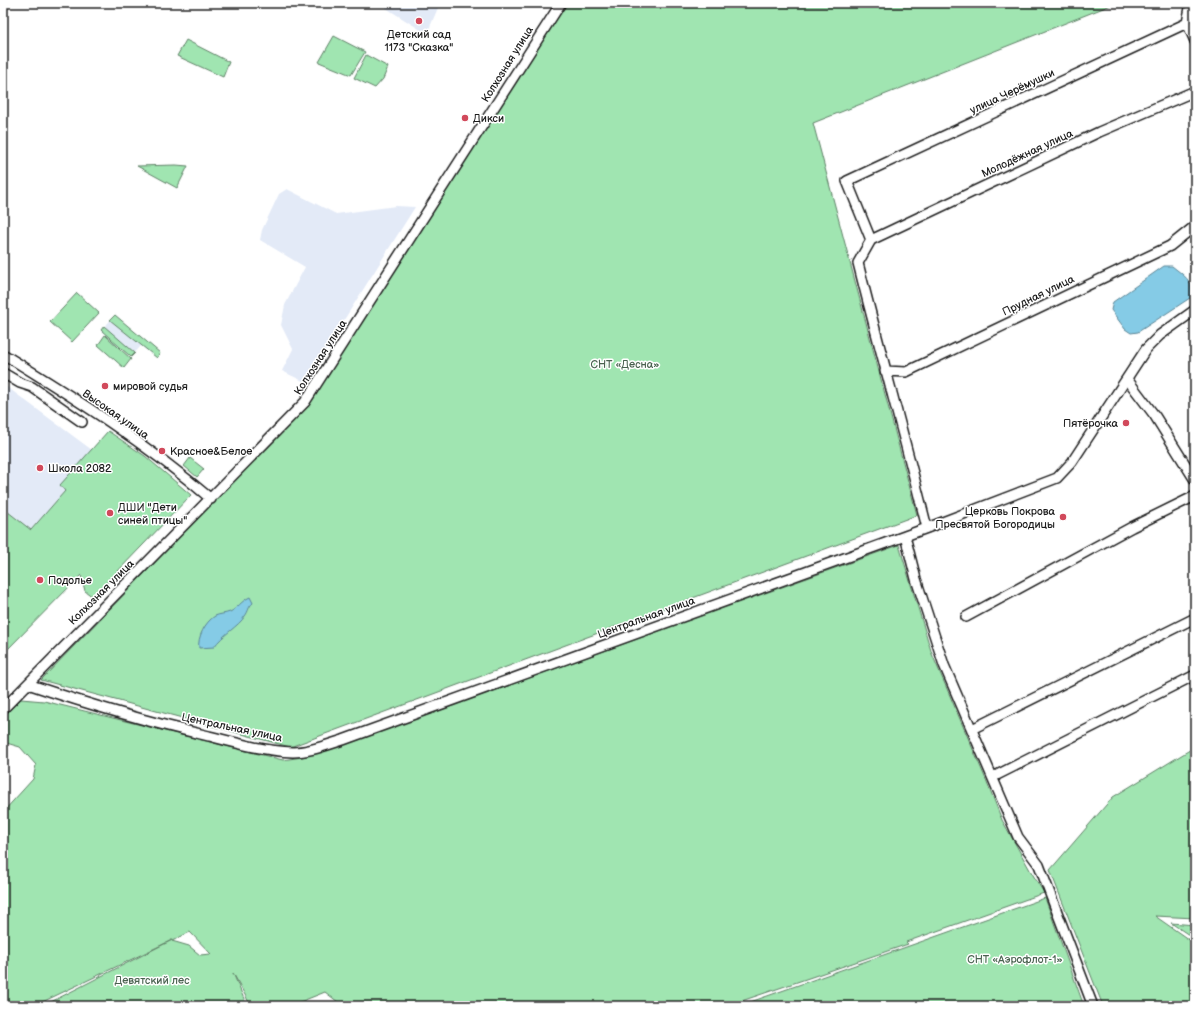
<svg xmlns="http://www.w3.org/2000/svg" width="1198" height="1009" font-family="'Balsamiq Sans',sans-serif">
  <style>
    .built { fill: #e3eaf7 }
    .green { fill: #a0e5b1; stroke: #5e8066; fill-rule: evenodd }
    .water { fill: #85cbe6; stroke: #5b8595 }
    .lines { fill: none; stroke-linecap: round; stroke-linejoin: round }
    .minor-casing { stroke: #1c1c1c; stroke-width: 12 }
    .minor { stroke: #fff; stroke-width: 9 }
    .poi-dot { fill: #d1495b; stroke: #fff; stroke-width: 1.5 }
    .labels { text-anchor: middle; stroke-width: 3; stroke-linejoin: round; paint-order: stroke }
    .poi-label { font-size: 11px; fill: #1c1c1c; stroke: #fff; text-anchor: start }
    .street-label { font-size: 11px; fill: #1c1c1c; stroke: #fff }
    .park-label { font-size: 11px; fill: #4a6250; stroke: #fff }
  </style>
  <rect width="100%" height="100%" fill="#fff"/>
  <filter id="ink" filterUnits="userSpaceOnUse"><feTurbulence type="fractalNoise" baseFrequency=".025" numOctaves="2"/><feDisplacementMap in="SourceGraphic" scale="8" xChannelSelector="R" yChannelSelector="G"/><feConvolveMatrix kernelMatrix="1 2 1 2 8 2 1 2 1" color-interpolation-filters="sRGB"/></filter>
  <g filter="url(#ink)">
    <path class="built" d="M388 3H440L427 34 386 8Z
      M287 189 336 214 396 206 415 207 305 382 282 371 293 349 281 325 285 305 305 267 260 240 262 230 279 194Z
      M115 315 160 353 157 358 141 346 131 357 101 331Z
      M3 384 92 450 60 485 65 491 31 530 3 508Z"/>
    <path class="green" d="M567 3H1116L813 123 917 515 290 747 41 680 307 406Z
      M334 36 365 52 351 75 319 62Z
      M186 40 229 62 223 77 177 56Z
      M366 55 388 67 383 79 375 88 354 78Z
      M176 165 188 166 177 188 137 166Z
      M77 293 99 313 72 342 50 322Z
      M115 315 160 353 157 358 110 320Z
      M104 326 135 353 131 357 101 330Z
      M105 335 131 359 124 368 98 345Z
      M108 431 145 456 191 495 93 597 85 591 81 575 3 654V508L31 530 65 491 60 485Z
      M190 458 204 469 197 477 184 466Z
      M899 545 932 654 987 782 1002 820 1030 870 1044 893 906 942 908 944 727 1006H340L338 1002 325 992 290 1006H251L233 973 247 1006H43L172 940 34 1006H3V812L33 779 36 765 20 747 3 742V717L21 699 44 701 283 760 302 757 351 742ZM190 932 211 954 200 955 189 946 172 941Z
      M1193 748 1195 751V918L1155 916 1195 944V1006H1103L1050 870 1113 797Z
      M1045 898 1084 1006H739Z
      M1171 923 1195 925V939Z"/>
    <path class="water" d="M1164 266H1172C1183 275 1193 280 1193 296L1138 332 1131 333 1125 329 1111 310 1113 302Z
      M250 597 253 603C248 607 249 611 245 616 239 626 222 635 214 647L199 648C197 638 205 622 215 616 219 614 225 614 230 612 238 608 241 601 250 597Z"/>
    <g class="lines">
      <defs>
        <path id="minor" d="M1191 3 1187 23 1195 41
          M871 240 1099 132 1195 91
          M3 354C75 398 147 444 211 499
          M885 371 906 372 1170 246 1195 226
          M3 373 20 383 32 387 82 422
          M1127 379 1155 416 1195 480
          M927 528C905 439 880 351 858 263L871 240 847 181 1187 23
          M905 536 916 579 944 665 1018 837 1039 865 1093 1006
          M966 617 1132 527 1195 496
          M28 684C87 704 148 722 209 736 236 743 265 751 293 752 310 752 327 745 343 740L927 528 1057 478 1072 462 1146 349 1160 335 1195 310
          M3 709 305 402 561 3
          M972 729 1195 618
          M993 777 1195 675"/>
      </defs>
      <use href="#minor" class="minor-casing"/>
      <use href="#minor" class="minor"/>
    </g>
  </g>
  <g class="poi-dot">
    <circle cx="419" cy="21" r="4"/>
    <circle cx="465" cy="118" r="4"/>
    <circle cx="105" cy="386" r="4"/>
    <circle cx="1126" cy="423" r="4"/>
    <circle cx="162" cy="451" r="4"/>
    <circle cx="40" cy="468" r="4"/>
    <circle cx="110" cy="513" r="4"/>
    <circle cx="1063" cy="517" r="4"/>
    <circle cx="40" cy="580" r="4"/>
  </g>
  <g class="labels">
    <g class="poi-label">
      <text x="419" y="38" text-anchor="middle">Детский сад<tspan x="419" dy="13">1173 "Сказка"</tspan></text>
      <text x="473" y="122">Дикси</text>
      <text x="113" y="390">мировой судья</text>
      <text x="1118" y="427" text-anchor="end">Пятёрочка</text>
      <text x="170" y="455">Красное&amp;Белое</text>
      <text x="48" y="472">Школа 2082</text>
      <text x="118" y="511">ДШИ "Дети<tspan x="118" dy="13">синей птицы"</tspan></text>
      <text x="1055" y="515" text-anchor="end">Церковь Покрова<tspan x="1055" dy="13">Пресвятой Богородицы</tspan></text>
      <text x="48" y="584">Подолье</text>
    </g>
    <g class="street-label">
      <text transform="translate(507 64) rotate(-58)" y="4">Колхозная улица</text>
      <text transform="translate(1012 91) rotate(-25)" y="4">улица Черёмушки</text>
      <text transform="translate(1027 153) rotate(-25)" y="4">Молодёжная улица</text>
      <text transform="translate(1038 295) rotate(-26)" y="4">Прудная улица</text>
      <text transform="translate(320 357) rotate(-57)" y="4">Колхозная улица</text>
      <text transform="translate(116 414) rotate(35)" y="4">Высокая улица</text>
      <text transform="translate(101 592) rotate(-45)" y="4">Колхозная улица</text>
      <text transform="translate(646 617) rotate(-20)" y="4">Центральная улица</text>
      <text transform="translate(232 727) rotate(12)" y="4">Центральная улица</text>
    </g>
    <g class="park-label">
      <text x="625" y="368">СНТ «Десна»</text>
      <text x="1015" y="963">СНТ «Аэрофлот-1»</text>
      <text x="152" y="984">Девятский лес</text>
    </g>
  </g>
  <rect width="1198" height="1009" fill="none" stroke="#fff" stroke-width="16"/>
  <rect x="8" y="8" width="1182" height="993" fill="none" stroke="#1c1c1c" stroke-width="1.5" filter="url(#ink)"/>
</svg>
